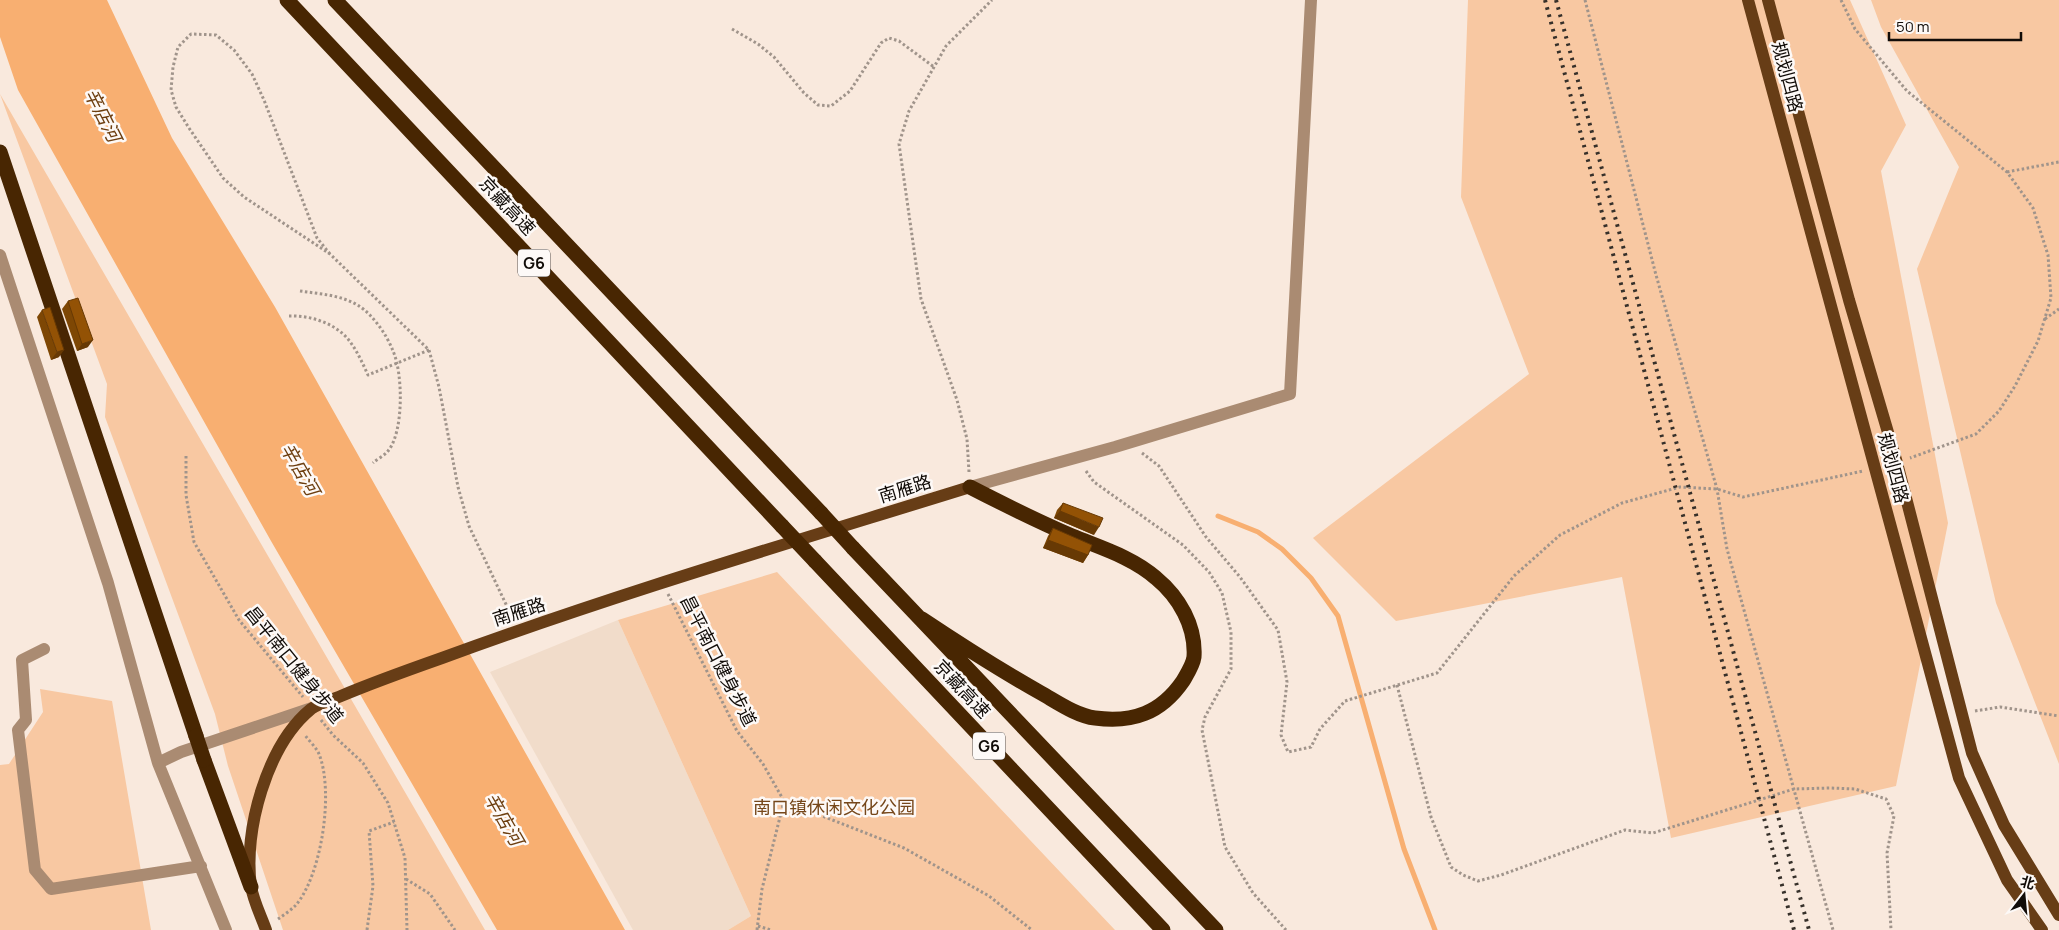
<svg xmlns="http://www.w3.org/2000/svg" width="2059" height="930" font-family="Manrope,'Noto Sans SC',sans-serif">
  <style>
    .built { fill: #f1dcca }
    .green { fill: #f8c8a2 }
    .water { fill: #f8af71 }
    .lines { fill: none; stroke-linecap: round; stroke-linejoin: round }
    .stream { stroke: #f8af71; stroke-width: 5 }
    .path { stroke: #a0948b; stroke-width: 3; stroke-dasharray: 2.5 2.5; stroke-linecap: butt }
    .minor { stroke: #aa8b72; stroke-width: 12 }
    .major { stroke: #673d16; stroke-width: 12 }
    .highway { stroke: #482602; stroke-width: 15 }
    .rail { stroke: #36302a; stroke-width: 4; stroke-dasharray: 2.5 5; stroke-linecap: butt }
    .highway-bridge { stroke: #482602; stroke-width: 15 }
    .wall { fill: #7e4704 }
    .shaded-wall { fill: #673904 }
    .building { fill: #935205; stroke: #673904 }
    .labels { text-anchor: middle; stroke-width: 5; stroke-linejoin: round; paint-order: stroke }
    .shield { fill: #fdf9f7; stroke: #585350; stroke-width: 1 }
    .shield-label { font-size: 16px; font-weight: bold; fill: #110c08 }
    .street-label { font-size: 18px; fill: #110c08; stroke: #fdf9f7 }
    .park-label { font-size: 18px; fill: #76471a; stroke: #fdf9f7 }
    .water-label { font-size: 19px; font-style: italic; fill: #6d3e0f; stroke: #fdf9f7 }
  </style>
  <rect width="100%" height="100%" fill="#f9e9dd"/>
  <path class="built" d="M618 620 751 916 728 930H633L490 672Z"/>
  <path class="green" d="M1468 0H1850L1906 125 1881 171 1948 523 1896 786 1671 838 1622 577 1396 621 1313 538 1529 374 1461 197Z
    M1871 0H2059V764L1996 603 1917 269 1959 167 1881 27Z
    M0 94 485 930H283L228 766 215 714 105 417 107 384Z
    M777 572 1115 930H728L751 916 618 620Z
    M40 689 112 701 151 930H0V765L9 764 43 712Z"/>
  <path class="water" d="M0 0H107L172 138 275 307 625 930H497L271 541 18 90 0 37Z"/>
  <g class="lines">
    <path class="stream" d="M1218 516 1258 532 1282 549 1311 578 1338 616 1404 849 1435 930"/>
    <path class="path" d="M1585 0 1656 275 1717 489 1727 549 1833 930
      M1841 0 1855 29 1907 91 2007 172 2033 208 2048 255 2051 298 2038 341 2015 386 1999 411 1976 434 1910 458
      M732 29 758 44 774 57 804 93 818 105 831 106 850 91 881 43 889 38 899 41 934 67
      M2007 172 2059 162
      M330 254 317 238 264 100 252 74 234 50 216 35 191 34 178 47 173 67 171 90 176 107 189 128 223 178 244 197 330 254 429 350 439 387 458 487 469 526 512 617
      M300 291C320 294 342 295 359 306 373 315 387 335 393 351 403 373 404 432 388 451 384 456 377 459 373 463
      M289 316C311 315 338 324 351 343 358 353 363 364 368 375L429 350
      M2045 319 2059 309
      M1142 453 1159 466 1206 537 1240 577 1278 630 1287 682 1281 735 1288 752 1311 747 1320 729 1345 701 1437 673 1514 576 1560 535 1622 503 1680 487 1717 489 1743 497 1863 471
      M186 456V495L194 542 239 620 303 697
      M1086 471 1094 482 1183 545 1209 572 1222 593 1231 632V669L1205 717 1202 730 1225 847 1253 893 1286 930
      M969 472 967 439 957 400 921 299 899 144 909 111 946 46 992 0
      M668 594 737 731 763 764 784 801 904 848 989 896 1032 930
      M1397 685 1431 817 1451 867 1463 875 1478 881 1501 875 1625 830 1653 833 1794 789 1830 788 1855 789 1886 799 1894 816 1887 853 1891 930
      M1975 711 2000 707 2059 716
      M321 720 333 735 363 763 388 803 405 858 407 930
      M406 879 430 894 455 930
      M278 919C284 915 291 910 296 905 322 874 334 791 319 754 316 747 309 741 305 735
      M758 926 771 930
      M367 930 373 886 369 831 394 822
      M757 930 762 889 784 801"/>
    <path class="minor" d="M0 255 108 583 158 763 226 930
      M970 487 1115 447 1290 394 1311 0
      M44 649 22 660 26 720 18 730 35 870 51 889 201 866
      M158 763 181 752 312 708"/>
    <path class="major" d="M1748 0 1959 778 2007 880 2042 930
      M1768 0 1849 300 1897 463 1972 753 2004 825 2059 915
      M266 930C261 916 253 900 251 886 243 831 267 745 311 709 319 703 332 700 341 696 374 682 408 670 442 658 616 594 793 542 970 487"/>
    <path class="highway" d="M287 0 782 526
      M335 0 821 513
      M0 152 196 736
      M853 548 1216 930
      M815 561 1163 930
      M922 619C961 645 1000 670 1041 693 1057 702 1077 716 1095 718 1133 723 1161 713 1183 681 1187 674 1193 665 1194 657 1196 626 1179 597 1156 578 1132 557 1101 548 1072 536 1037 521 1003 504 970 487
      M204 760 251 887"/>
    <path class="rail" d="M1545 0 1794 930
      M1556 0 1809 930"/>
    <path class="highway-bridge" d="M821 513 853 548
      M782 526 815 561
      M196 736 204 760"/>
  </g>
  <path class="wall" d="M68 301 88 347 77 351 62 309Z
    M42 310 59 357 51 360 37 317Z
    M1063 503 1094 535 1054 518 1057 510Z
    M1053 528 1088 555 1083 563 1043 548 1048 536Z"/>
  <path class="shaded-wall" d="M93 340 88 347 77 351 82 344Z
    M64 350 59 357 51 360 57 352Z
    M1060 511 1099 527 1094 535 1054 518Z
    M1048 540 1088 555 1083 563 1043 548Z"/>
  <path class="building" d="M78 298 93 340 82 344 68 301Z
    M50 307 64 350 57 352 42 310Z
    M1063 503 1103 518 1099 527 1060 511Z
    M1053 528 1092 545 1088 555 1048 540Z"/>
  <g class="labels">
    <g class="shield">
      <rect x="518" y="249.5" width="32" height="27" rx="4"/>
      <rect x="973" y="732.5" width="32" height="27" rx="4"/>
    </g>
    <g class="shield-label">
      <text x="534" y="269">G6</text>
      <text x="989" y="752">G6</text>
    </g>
    <g class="street-label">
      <text transform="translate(1787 77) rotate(75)" y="6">规划四路</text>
      <text transform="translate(507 206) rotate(47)" y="6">京藏高速</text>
      <text transform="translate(1893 468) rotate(75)" y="6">规划四路</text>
      <text transform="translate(905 489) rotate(-17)" y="6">南雁路</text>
      <text transform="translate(519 612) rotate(-18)" y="6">南雁路</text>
      <text transform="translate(718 661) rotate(63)" y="6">昌平南口健身步道</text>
      <text transform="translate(294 665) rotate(51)" y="6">昌平南口健身步道</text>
      <text transform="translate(962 689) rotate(47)" y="6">京藏高速</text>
    </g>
    <g class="park-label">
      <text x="834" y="814">南口镇休闲文化公园</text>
    </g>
    <g class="water-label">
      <text transform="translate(103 115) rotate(63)" y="7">辛店河</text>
      <text transform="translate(300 469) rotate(60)" y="7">辛店河</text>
      <text transform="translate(504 819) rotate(60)" y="7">辛店河</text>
    </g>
  </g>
  <g transform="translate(2024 895) rotate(16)" stroke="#fdf9f7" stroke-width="4" paint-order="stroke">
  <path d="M0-4L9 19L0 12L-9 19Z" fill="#110c08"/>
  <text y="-8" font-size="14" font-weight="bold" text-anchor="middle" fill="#110c08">北</text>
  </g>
  <path d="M1889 32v8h132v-8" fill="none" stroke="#110c08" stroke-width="2.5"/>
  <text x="1896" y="32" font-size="15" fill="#110c08" stroke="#fdf9f7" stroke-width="4" paint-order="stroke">50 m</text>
</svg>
